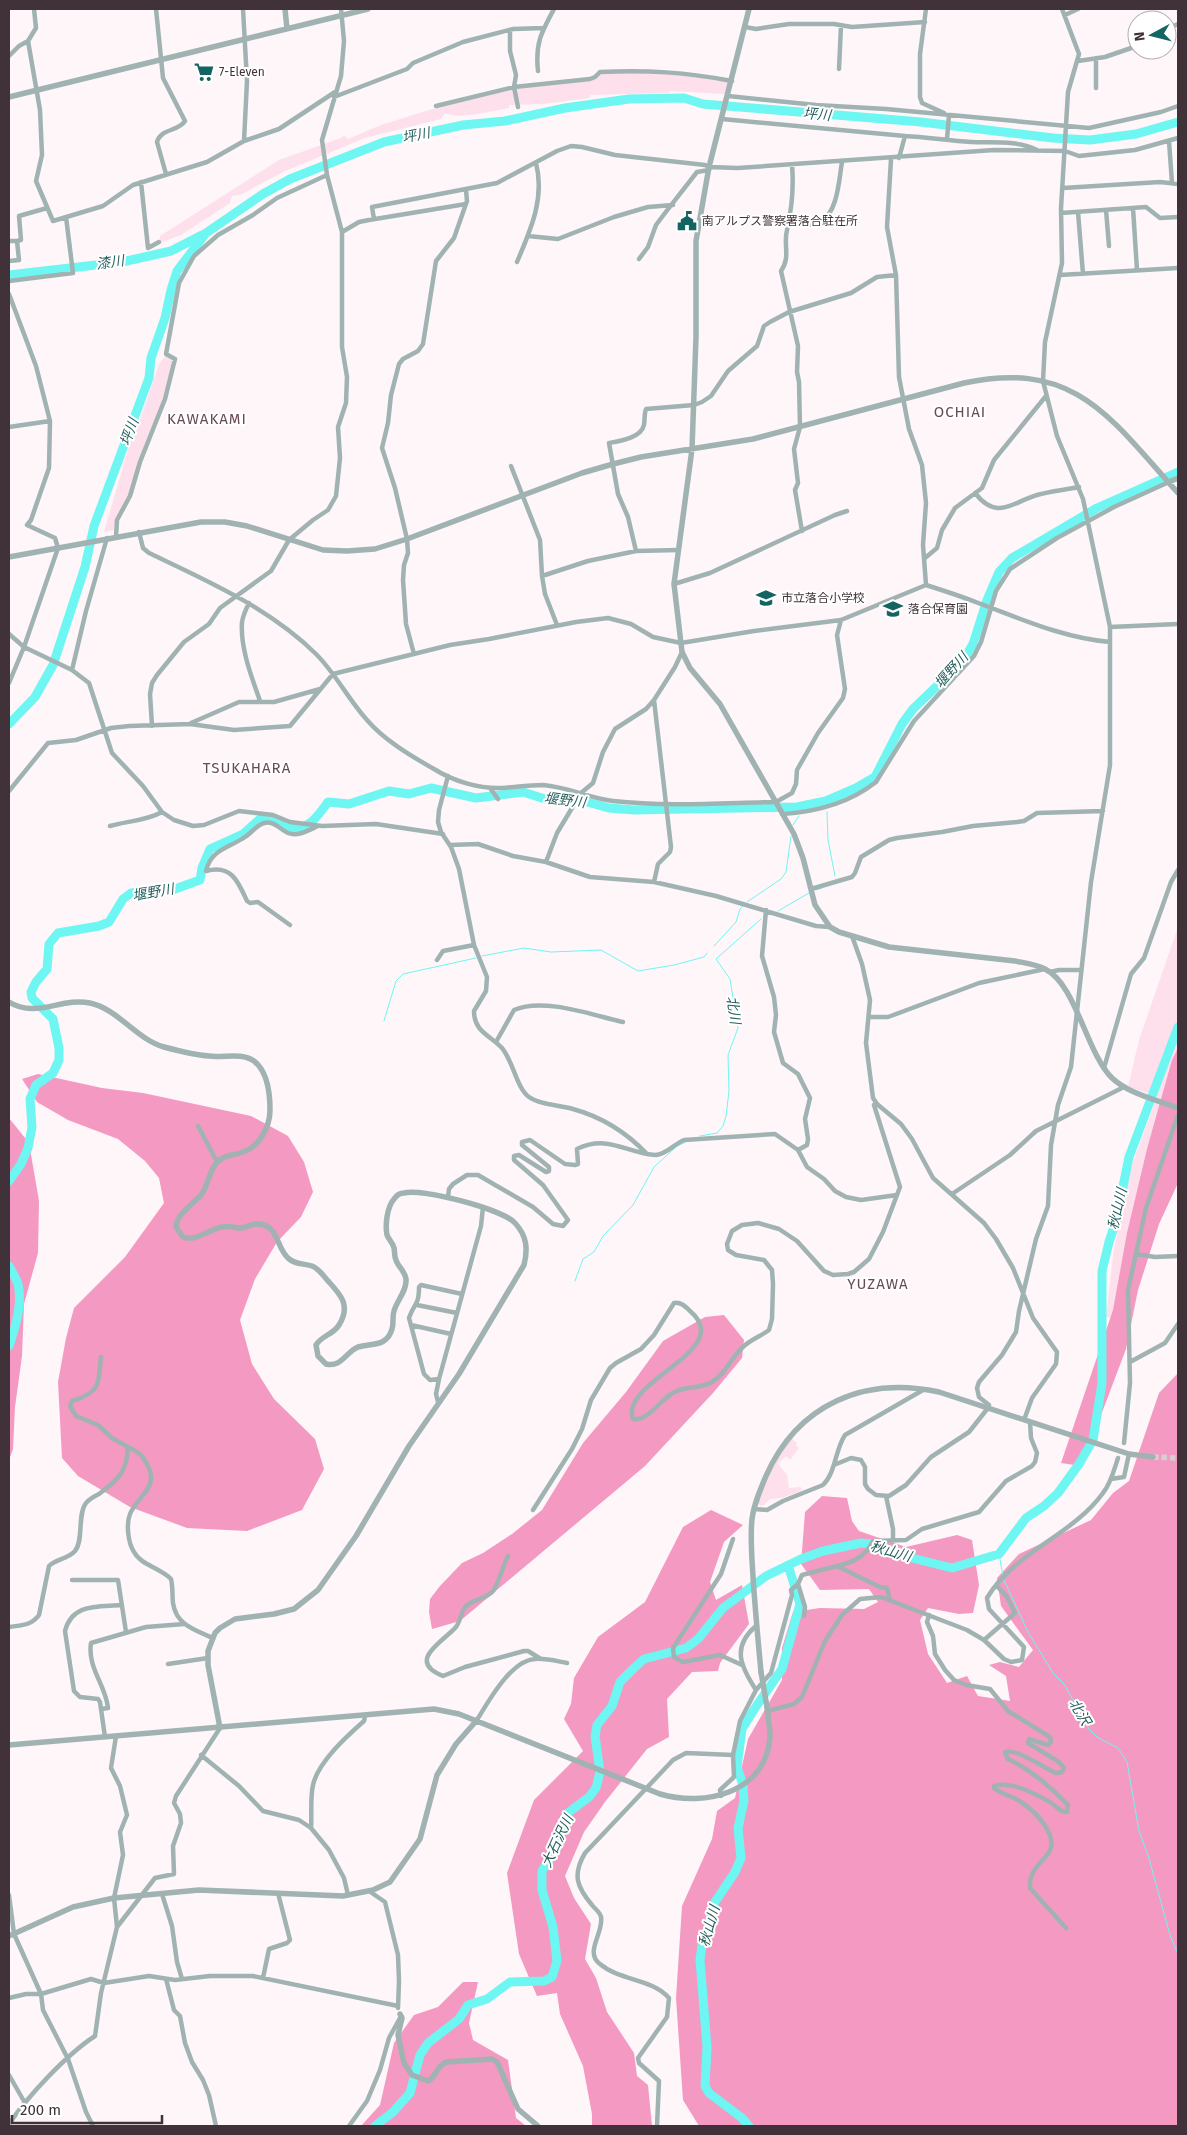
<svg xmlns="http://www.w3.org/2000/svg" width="1187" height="2135" font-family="'Fira Sans','Noto Sans JP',sans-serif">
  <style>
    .green { fill: #fde0eb }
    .forest { fill: #f499c1 }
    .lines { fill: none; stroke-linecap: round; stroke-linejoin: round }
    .stream { stroke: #6ef6f2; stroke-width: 1 }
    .river { stroke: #6ef6f2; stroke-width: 9 }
    .tertiary-tunnel { stroke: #d8cfd2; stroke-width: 5.5; stroke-dasharray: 5.5 3; stroke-linecap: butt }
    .minor { stroke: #a0b3b2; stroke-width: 4.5 }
    .tertiary { stroke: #a0b3b2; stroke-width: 5.5 }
    .tertiary-bridge { stroke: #a0b3b2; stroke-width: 5.5 }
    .labels { text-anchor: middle; stroke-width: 4; stroke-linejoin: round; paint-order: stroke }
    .poi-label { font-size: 12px; fill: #403238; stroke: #fff; text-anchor: start }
    .water-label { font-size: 14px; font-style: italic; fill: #255f5d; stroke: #fff }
    .quarter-label { font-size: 15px; letter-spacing: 1px; fill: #694b58; stroke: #fff }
  </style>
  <rect width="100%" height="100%" fill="#fef6f9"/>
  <path class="green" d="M644 72 689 74 728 81 725 94 669 91V93L590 95V98L544 104 509 105V108C493 111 459 120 445 113L441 119 365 138 285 171 242 194 232 196 230 203 181 235 162 242 160 240V236L279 160 341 138 344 135 348 139 381 125 442 106 518 88 593 80 601 73Z
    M165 356 173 361C162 406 146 448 130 491 125 505 115 515 114 530L104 532 131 439 135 434 159 364Z
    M1178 927V1109L1119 1319 1106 1317 1113 1255 1127 1179 1157 1096 1128 1087 1139 1040Z
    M791 1438 797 1443 796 1445 799 1448 790 1460 786 1456 778 1464 787 1475 789 1488 801 1487V1491L782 1498 770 1499 764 1505 760 1506 758 1503C765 1478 778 1459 791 1438Z"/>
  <path class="forest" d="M1178 1048V1183L1159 1224 1138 1290 1126 1349 1098 1423 1075 1465 1061 1463 1113 1310 1127 1233 1147 1149 1172 1060Z
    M38 1074 102 1088 143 1093 251 1116 288 1136 304 1162 313 1192 301 1217 277 1242 255 1279 240 1320 252 1364 274 1399 315 1439 324 1469 302 1510 247 1531 187 1528 130 1507 78 1476 62 1458 58 1382 66 1338 74 1308 125 1257 164 1203 159 1178 145 1161 118 1139 68 1120 37 1102 22 1079Z
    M9 1118 29 1143 39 1201 38 1253 24 1304 22 1356 15 1407 13 1449 9 1460Z
    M724 1315 744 1340 742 1358 713 1393 645 1466 460 1621 432 1629 429 1612 430 1599 440 1586 462 1563 483 1553 512 1534 542 1510 583 1443 626 1392 663 1341 705 1317Z
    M1178 1373V2126H699L683 2100 676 1998 682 1906 712 1839 717 1811 735 1798 748 1739 782 1680V1648L793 1612 820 1608 864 1609 878 1602 869 1589 820 1590 801 1564 805 1512 822 1496 847 1498 852 1521 859 1531 906 1547 957 1535 972 1540 979 1585 973 1613 959 1614 928 1608 920 1620 928 1654 947 1683 967 1676 978 1696 1010 1701 1006 1676 989 1665 1000 1662 1019 1667 1033 1650 1001 1606 997 1578 1019 1554 1091 1520 1113 1493 1129 1481 1159 1393Z
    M711 1510 743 1525 724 1542 710 1582 716 1600 742 1585 749 1624 720 1663 718 1671 692 1672 667 1699 669 1737 647 1749 605 1802 584 1832 565 1876 574 1898 591 1924 585 1959 596 1978 607 2012 634 2053 637 2076 648 2085 652 2126H592V2114L583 2066 560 2014 557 1993 537 1996 519 1954 507 1873 534 1800 583 1751 564 1719 571 1704 574 1678 598 1637 645 1602 683 1527Z
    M463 1982H478L469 2023 473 2040 508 2060 516 2118 526 2126H361L380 2105 394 2043 414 2015 438 2007Z"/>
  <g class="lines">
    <path class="stream" d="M807 808 810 805
      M827 812 828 840 835 876
      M793 825 799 816
      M816 890 822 888
      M747 902 781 879 786 872 791 836
      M778 911 809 893
      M714 946 736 922 740 909 744 905
      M482 956 524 948 551 952 601 950 638 971 674 965 704 957 707 953
      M384 1021 396 981 403 974 476 958
      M700 1136 717 1133 723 1126 726 1116 729 1091 728 1055 738 1028 730 979 716 959 761 919
      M575 1281 583 1259 594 1252 603 1236 633 1205 654 1167 677 1146 686 1142
      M999 1554 1003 1576
      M1004 1580 1028 1632 1053 1673 1064 1684 1089 1729 1097 1737 1118 1748 1127 1762 1139 1831 1148 1855 1170 1935 1178 1954"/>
    <path class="river" d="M9 275 122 262 171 251 202 235
      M9 724 35 697 53 665 85 567 94 526 149 378 151 358 165 318 171 290 177 271 206 233 263 194 290 179 384 142 463 125 505 121 565 108 629 99 684 98 703 104 921 122 1053 138 1090 140 1136 134 1178 122
      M9 1181 21 1164 28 1148 32 1127 30 1099 36 1085 53 1073 59 1060V1048L53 1019 32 998 31 992 36 982 47 969 49 944 58 933 99 926 109 922 123 899 131 893 172 890 200 880 202 868 210 849 243 834 261 818C270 819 276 822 284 825 306 835 316 818 328 802L349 804 389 791 409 794 431 788 476 798 523 792 545 799 580 800 609 808 634 810 797 807 826 801 856 788 875 777 902 724 913 709 963 661 973 644 987 600 999 572 1012 558 1097 508 1178 472
      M9 1266C12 1272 16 1278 18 1284 23 1304 15 1328 9 1346
      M375 2126 393 2112 410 2093 420 2055 428 2043 459 2019 468 2005 487 1999 510 1982 544 1981 552 1977 557 1961 553 1927 542 1890V1871L559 1844 564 1819 569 1812 589 1797 596 1788 600 1772 595 1736 597 1725 612 1706 620 1682 633 1669 644 1659 686 1648 698 1639 723 1608 766 1576 801 1559 823 1551 861 1543 872 1544 912 1558 952 1568 999 1554 1026 1518 1044 1506 1058 1493 1079 1464 1093 1440 1102 1383V1271L1109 1242 1116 1221 1129 1157 1178 1027
      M749 2126 742 2118 709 2093 705 2086 707 2047 700 1960 702 1945 710 1929 713 1905 735 1872 741 1858 738 1828 744 1801 743 1785 737 1767 742 1729 755 1708 782 1669 800 1604 788 1565"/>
    <path class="tertiary-tunnel" d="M1153 1457 1178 1458"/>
    <path class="minor" d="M34 9 36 28 28 41 40 110 42 155 36 181 53 221 103 206 133 185 207 162 244 141 279 129 335 92
      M156 9 163 78 185 121C178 132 161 128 157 142L166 174
      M243 9 247 81 244 141
      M926 9 920 54V97L922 103 944 113
      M1065 15 1078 9
      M745 27 756 29 789 24H834L852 27 925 22
      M1167 29 1178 24
      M510 30V51L516 75 514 87 518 107
      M9 56 19 46 28 41
      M1078 61 1105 57 1137 46
      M839 69 841 26
      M538 71C535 44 541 33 554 9
      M1096 88V58
      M728 96 816 105 886 109 1089 128 1161 112 1178 106
      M334 97 407 69 413 63 463 42 513 29 544 28
      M436 106 514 87 590 79 595 77 600 72C648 70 685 72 732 81
      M722 119 905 136C928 137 949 141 971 142 993 143 1017 140 1037 150
      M947 139 949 115
      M1169 141 1172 183
      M899 158 905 136
      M891 159 887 227 896 275 899 377 909 429 922 465 926 503 923 545 926 585
      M792 165C794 188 792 208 787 230 783 245 791 257 781 271L798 346 797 372 799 382 800 427 794 449 798 483 795 490 802 531
      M141 182 148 248 159 242
      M1063 188 1160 182 1178 184
      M1133 208 1137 270
      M1106 210 1109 246
      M1078 212 1083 274
      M1061 213 1146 207 1160 218 1178 217
      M374 219 372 207 497 183 557 151 571 146 582 147 615 155 705 165 709 167 738 168 994 150 1065 151 1079 156 1135 150 1178 138
      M789 224C798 224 812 227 820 222 838 213 839 179 842 162
      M342 232 359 222 369 220 466 204
      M528 236 558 239 614 217 648 207 673 205
      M9 241H17
      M639 259 648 247 656 225 665 213 697 172 709 170
      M9 261 19 260 17 241 21 240 19 216 47 208
      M517 262C531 229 545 198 536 163
      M1060 275 1178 268
      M9 281 73 273 66 217
      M9 294 36 366 50 421 49 468 31 520 27 525 55 538 58 548 24 647 9 683
      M9 427 50 421
      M511 466 540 540 542 576 545 594 557 625
      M975 493C997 521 1011 503 1037 495 1050 491 1065 490 1079 487
      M139 532 143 548 149 553C208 581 269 608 316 654 336 674 348 699 367 720 384 740 411 756 434 769 453 781 479 789 502 788 516 787 529 785 543 785 568 787 589 798 613 801 667 807 722 803 776 802L792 793 796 784 797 770 818 733 843 698 845 689 837 635 841 620
      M116 537 117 520 130 496 140 462 165 399 175 359 166 354 179 283 194 256 218 235 253 215 277 198 327 175
      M636 551 628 517 618 494 609 443C620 441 641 438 644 425 645 419 644 414 646 409L694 405 702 402 711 396 728 371 757 346 764 326 770 322 789 312 851 293 877 277 896 275
      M925 558 937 548 942 530 955 508 982 488 994 460 1046 396
      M542 576 588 561 636 551 678 550
      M674 584 710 573 835 515 847 511
      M249 603C246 609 243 616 242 622 240 648 252 678 260 701
      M1110 627 1178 624
      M9 634 24 647 72 670 89 683 112 753 143 786 162 812 174 820 193 826 204 825 239 811 273 815 290 822 322 826 376 824 443 834
      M414 654 406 624 403 580 404 565 408 553 407 539 395 488 382 448 388 423 391 395 399 364 403 359 418 351 423 344 436 261 454 238 467 201 466 190
      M72 670 86 611 107 538
      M654 700 671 847 670 852 658 864 654 882
      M191 723 239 702H274L320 689
      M152 726 150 694 152 683 157 675 184 642 209 624 220 608 271 571 289 540 313 520 328 510 336 496 340 458 338 427 346 403 347 377 342 347V232L327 175 322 140 341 76 344 41 341 9
      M448 776 439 810 438 822 441 832 451 847 459 869 474 945 487 977 486 991 474 1011C474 1032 490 1035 502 1048 513 1061 517 1089 529 1097 540 1105 560 1105 573 1109 602 1117 627 1133 647 1154
      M490 788 498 799
      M9 791 48 743 76 740 111 728 129 726 190 724 234 730 290 726 333 674 450 645 489 639 576 622 608 618 631 624 653 637 681 643 754 631 841 620 926 585C945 591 963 597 981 604 1024 620 1064 638 1110 642
      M782 814C816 812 848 804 876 782L914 721 974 656 981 642 996 591 1010 569 1057 538 1114 507 1169 482
      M110 826C127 821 146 821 162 812
      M450 845 478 844 513 856 546 862 590 877 654 882 716 896 816 926 830 927
      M546 862 557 833 581 793 593 783 603 752 615 729 646 709 654 700 675 667 682 652
      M811 889 852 877 855 873 861 857 889 840 897 838 942 832 973 826 1017 822 1024 821 1037 813 1103 811
      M766 910 762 956 774 997 776 1015 774 1032 783 1063 798 1074 810 1098 805 1119 808 1139 807 1145 798 1150
      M290 925 258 902 250 903 247 901C238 881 231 864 206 871 211 849 229 848 245 837 251 833 257 825 264 823 273 820 281 830 288 833 298 837 309 830 318 826
      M852 936 862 964 870 1000 866 1043 873 1098 877 1104 901 1124 912 1139 933 1178 984 1223 996 1239 1013 1268 1033 1318 1057 1352 1056 1364 1032 1398 1024 1420
      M437 960 443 951 474 945
      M1050 972 1059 970H1080
      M869 1017H888L979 983 1045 969
      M496 1042 514 1010C543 997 592 1015 623 1022
      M1104 1068 1131 974 1144 958 1171 882 1178 870
      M198 1126 217 1162
      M952 1194 1010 1155 1036 1131 1124 1087
      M448 1197 449 1189 453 1184 467 1175H478L533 1207 553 1224 563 1226 568 1220 543 1185 514 1160V1156L519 1155 546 1172 549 1171V1167L522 1145V1142L530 1140 565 1164 575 1165 578 1164 577 1149C608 1134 626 1153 656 1155 667 1154 674 1144 684 1140L775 1134 798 1150 807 1167 824 1179 835 1191 846 1197 861 1200 897 1195
      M1136 1254 1155 1257 1178 1256
      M417 1305 457 1313
      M411 1325 451 1334
      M1130 1362 1165 1343 1178 1324
      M439 1379 430 1380 424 1374 409 1318C414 1303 419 1306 419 1287L421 1285 462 1294
      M438 1402 436 1394 439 1379 481 1226 483 1207
      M1124 1443 1130 1383 1128 1290 1146 1208 1178 1115
      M128 1447C137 1451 143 1455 147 1464 160 1488 138 1495 130 1514 126 1524 128 1543 134 1552 141 1565 160 1568 171 1579 173 1587 172 1594 173 1603 176 1625 195 1630 213 1638
      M834 1465 851 1458 861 1460 865 1467V1484L868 1489 876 1495 889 1496 906 1485 931 1457 969 1432 988 1408 989 1405 979 1397 977 1388 979 1382 1002 1355 1016 1332 1019 1311 1036 1239 1048 1206 1051 1145 1058 1105 1071 1067 1091 882 1110 765V627L1083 499 1057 436 1043 381 1045 342 1062 263 1061 208 1068 92 1079 54 1062 9
      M1111 1479 1124 1477 1129 1454
      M886 1496 893 1529V1542
      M754 1509 767 1510 783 1501 823 1485C836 1472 835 1450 845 1435L923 1390
      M533 1510 572 1449 582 1429 591 1400 610 1368 616 1363 641 1349 654 1335 674 1303C681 1302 685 1306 690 1311 737 1350 619 1381 633 1419 648 1421 660 1401 671 1394 683 1385 699 1390 712 1382 726 1374 731 1357 743 1347 750 1340 761 1336 769 1330L772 1319 773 1284 772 1270 764 1260 736 1255 728 1250 727 1244 732 1231 742 1225 758 1223 779 1229 797 1241 824 1271 833 1275 848 1274 854 1272 869 1259 883 1232 900 1187 874 1105
      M733 1539 721 1574 673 1648 674 1657 683 1662 720 1655 742 1665
      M508 1556C504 1563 497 1587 493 1591 486 1599 474 1599 466 1606 461 1611 461 1620 456 1627 444 1641 405 1661 443 1676L465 1667 524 1651H528L541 1659
      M72 1580H118L126 1632
      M798 1584 805 1607 804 1616
      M890 1600 887 1588 880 1587 837 1566C854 1562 865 1557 873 1541L906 1540 922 1529 979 1512 1006 1481 1032 1466 1035 1462 1037 1453 1031 1438 1030 1422
      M929 1615 927 1622 933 1636 935 1654 945 1670 954 1680 966 1685 990 1689 1008 1711 1050 1737 1051 1742 1048 1745 1029 1739 1028 1743 1059 1762 1064 1768 1062 1772 1056 1773C1044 1768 1016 1748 1005 1752L1008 1759C1031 1770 1050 1786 1068 1805L1067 1812C1060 1812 1056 1806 1050 1802 1036 1794 1010 1780 994 1786V1788C1001 1794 1013 1796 1021 1802 1035 1811 1062 1838 1047 1855 1038 1865 1029 1873 1030 1888L1066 1928
      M9 1627C21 1625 31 1626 39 1615L49 1566C56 1559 68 1559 75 1551 84 1540 77 1515 86 1503 89 1499 95 1496 99 1494 118 1480 127 1472 128 1447L112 1438 98 1425 76 1416 70 1406 72 1401C101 1392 98 1385 101 1357
      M984 1640 1015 1613 1007 1597 997 1586
      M168 1664 208 1658
      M756 1690C741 1667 731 1647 756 1626
      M101 1709 108 1708C106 1686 87 1667 91 1643L146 1627 184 1624
      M767 1711 794 1704 802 1697 825 1641 842 1615 860 1599 881 1597 967 1630 984 1640 1004 1659 1011 1662 1022 1660 1024 1647 989 1609 987 1598C1014 1552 1072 1536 1103 1493 1111 1483 1114 1470 1118 1458
      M477 1720C488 1702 511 1660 535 1659 545 1658 556 1661 567 1663
      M116 1736 111 1768 120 1786 127 1815 120 1832 123 1855 114 1898 117 1927
      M105 1737 100 1702 98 1699 80 1697 74 1691 65 1631C72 1603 98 1607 121 1605
      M201 1755 239 1786 263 1811 299 1820 311 1828 329 1850 344 1878 348 1895
      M721 1796 720 1790 734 1777 733 1755 740 1721 756 1690 771 1673 792 1595 791 1590 798 1584 802 1575 837 1566
      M311 1828C312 1815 310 1798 313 1785 318 1762 347 1736 364 1721L365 1716
      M369 1891 385 1902 398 1955 399 1981 398 2008
      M162 1894 172 1926 177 1962 182 1979
      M9 1895 14 1934 41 1994 43 2010 68 2059 86 2112 93 2126
      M263 1978 269 1949 287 1943 290 1940 278 1893
      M166 1979 174 2010 180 2016 185 2043 192 2062 203 2080 209 2095 216 2126
      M9 1998 26 1994H41L91 1979 104 1983 149 1976 175 1980 210 1976H253L398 2006
      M9 2075 25 2103
      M9 2124C28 2096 66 2055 95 2036L101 1993 117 1927 155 1878 174 1874 173 1846 181 1823 180 1814 174 1803 176 1796 220 1728
      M349 2126 367 2101 380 2070 389 2038 400 2018
      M657 2126 659 2081 639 2063 638 2058 667 2017 669 1998C651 1978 620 1981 600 1964 584 1952 604 1933 601 1917 600 1912 595 1909 592 1905 577 1887 572 1875 585 1853L673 1760 686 1753 733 1755"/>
    <path class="tertiary" d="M285 9 287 29
      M749 9 709 167 696 241V337L692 449 674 584 682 652 690 668 720 704 794 834 803 858 815 905 830 927 839 932 889 947 1015 961C1025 963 1035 964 1045 969 1076 984 1086 1052 1112 1078 1129 1094 1157 1100 1178 1108
      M9 97 368 9
      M1169 482 1178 478
      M9 557 201 522H225L247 526 323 550 347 551 375 549 407 539 582 473 613 464 641 457 753 439 964 383C1076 359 1111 419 1178 493
      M9 1002C36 1019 61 997 90 1003 118 1009 136 1039 164 1047 179 1051 195 1055 209 1056 224 1058 241 1052 254 1061 268 1072 270 1093 270 1110 270 1127 259 1147 243 1152 235 1155 227 1155 221 1159 209 1167 209 1185 201 1195 193 1204 176 1215 176 1227L183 1237C197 1242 209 1229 222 1227 229 1225 235 1228 241 1228 248 1227 253 1223 260 1224 279 1227 276 1247 288 1258 295 1265 303 1263 312 1266 320 1269 323 1276 329 1282 341 1295 351 1306 339 1325 333 1335 322 1335 316 1345L318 1356 326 1364C341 1368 346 1352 358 1347 372 1343 387 1347 392 1329 394 1323 392 1317 394 1311 397 1300 407 1291 406 1279 405 1271 398 1267 396 1260 394 1256 395 1252 394 1248 393 1243 389 1240 387 1235 385 1225 387 1207 394 1199 396 1196 400 1193 404 1193 422 1188 502 1209 515 1223 527 1236 528 1249 524 1265L459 1374 409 1446 356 1536 318 1590 294 1609 274 1614 235 1619 220 1628 215 1633 208 1651V1665L220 1728
      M761 1672C758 1640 755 1608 753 1577 752 1558 750 1538 752 1519 754 1504 760 1490 766 1476 798 1404 864 1376 939 1392L1129 1454 1153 1457
      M9 1745 434 1709 459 1714 660 1794C705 1807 765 1793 770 1738 770 1727 768 1717 767 1707
      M9 1936 73 1907 114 1898 199 1890 343 1896 373 1890 390 1882 420 1839 437 1775 456 1744 477 1720
      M400 2014 402 2018 398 2035 404 2063 412 2075 428 2081C436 2077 436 2067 446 2062L492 2059 497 2062 518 2109 538 2126"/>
    <path class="tertiary-bridge" d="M761 1672 767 1707"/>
  </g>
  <defs>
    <symbol id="supermarket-bare" viewBox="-9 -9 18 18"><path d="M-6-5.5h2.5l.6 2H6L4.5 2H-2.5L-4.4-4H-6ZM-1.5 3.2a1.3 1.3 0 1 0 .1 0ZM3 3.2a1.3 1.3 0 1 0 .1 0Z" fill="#146462" stroke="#fff" stroke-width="2.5" paint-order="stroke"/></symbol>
    <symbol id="civic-bare" viewBox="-9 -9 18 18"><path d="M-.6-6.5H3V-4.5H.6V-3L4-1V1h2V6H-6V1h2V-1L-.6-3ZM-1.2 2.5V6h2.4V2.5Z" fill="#146462" stroke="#fff" stroke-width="2.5" paint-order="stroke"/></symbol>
    <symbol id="school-bare" viewBox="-9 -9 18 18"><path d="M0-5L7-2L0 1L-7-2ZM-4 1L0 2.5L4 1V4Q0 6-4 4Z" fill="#146462" stroke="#fff" stroke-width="2.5" paint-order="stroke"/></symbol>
  </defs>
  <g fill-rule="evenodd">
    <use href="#supermarket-bare" x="190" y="58" width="28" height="28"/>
    <use href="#civic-bare" x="673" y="207" width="28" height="28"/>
    <use href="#school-bare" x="752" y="584" width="28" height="28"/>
    <use href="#school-bare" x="879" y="595" width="28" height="28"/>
  </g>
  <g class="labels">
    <g class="poi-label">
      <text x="219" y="76">7-Eleven</text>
      <text x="702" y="225">南アルプス警察署落合駐在所</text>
      <text x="781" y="602">市立落合小学校</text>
      <text x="908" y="613">落合保育園</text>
    </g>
    <g class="water-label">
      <text transform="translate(817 114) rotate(5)" y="5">坪川</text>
      <text transform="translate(416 135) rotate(-12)" y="5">坪川</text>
      <text transform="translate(110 262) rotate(-8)" y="5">漆川</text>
      <text transform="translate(129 432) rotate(-70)" y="5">坪川</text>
      <text transform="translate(951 670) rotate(-48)" y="5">堰野川</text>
      <text transform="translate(565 800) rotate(7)" y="5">堰野川</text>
      <text transform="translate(153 892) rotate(-10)" y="5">堰野川</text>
      <text transform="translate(734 1010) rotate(82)" y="5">北川</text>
      <text transform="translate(1117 1209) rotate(-77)" y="5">秋山川</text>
      <text transform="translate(891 1551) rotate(16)" y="5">秋山川</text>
      <text transform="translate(1080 1712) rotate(59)" y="5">北沢</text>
      <text transform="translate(557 1841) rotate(-65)" y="5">大石沢川</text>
      <text transform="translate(709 1926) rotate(-74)" y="5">秋山川</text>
    </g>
    <g class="quarter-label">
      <text x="960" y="417">OCHIAI</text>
      <text x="207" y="424">KAWAKAMI</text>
      <text x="247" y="773">TSUKAHARA</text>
      <text x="878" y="1289">YUZAWA</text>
    </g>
  </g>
  <rect width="1187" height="2135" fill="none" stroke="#403238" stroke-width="20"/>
  <g transform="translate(1152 35) rotate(263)"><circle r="24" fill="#ffffff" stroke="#b3adaf"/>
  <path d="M0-4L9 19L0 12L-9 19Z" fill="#146462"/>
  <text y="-8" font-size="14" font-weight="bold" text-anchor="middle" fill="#403238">N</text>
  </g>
  <path d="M12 2115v8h150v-8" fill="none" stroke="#403238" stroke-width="2.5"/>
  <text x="20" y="2115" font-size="15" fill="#403238" stroke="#ffffff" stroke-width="4" paint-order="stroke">200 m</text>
</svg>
